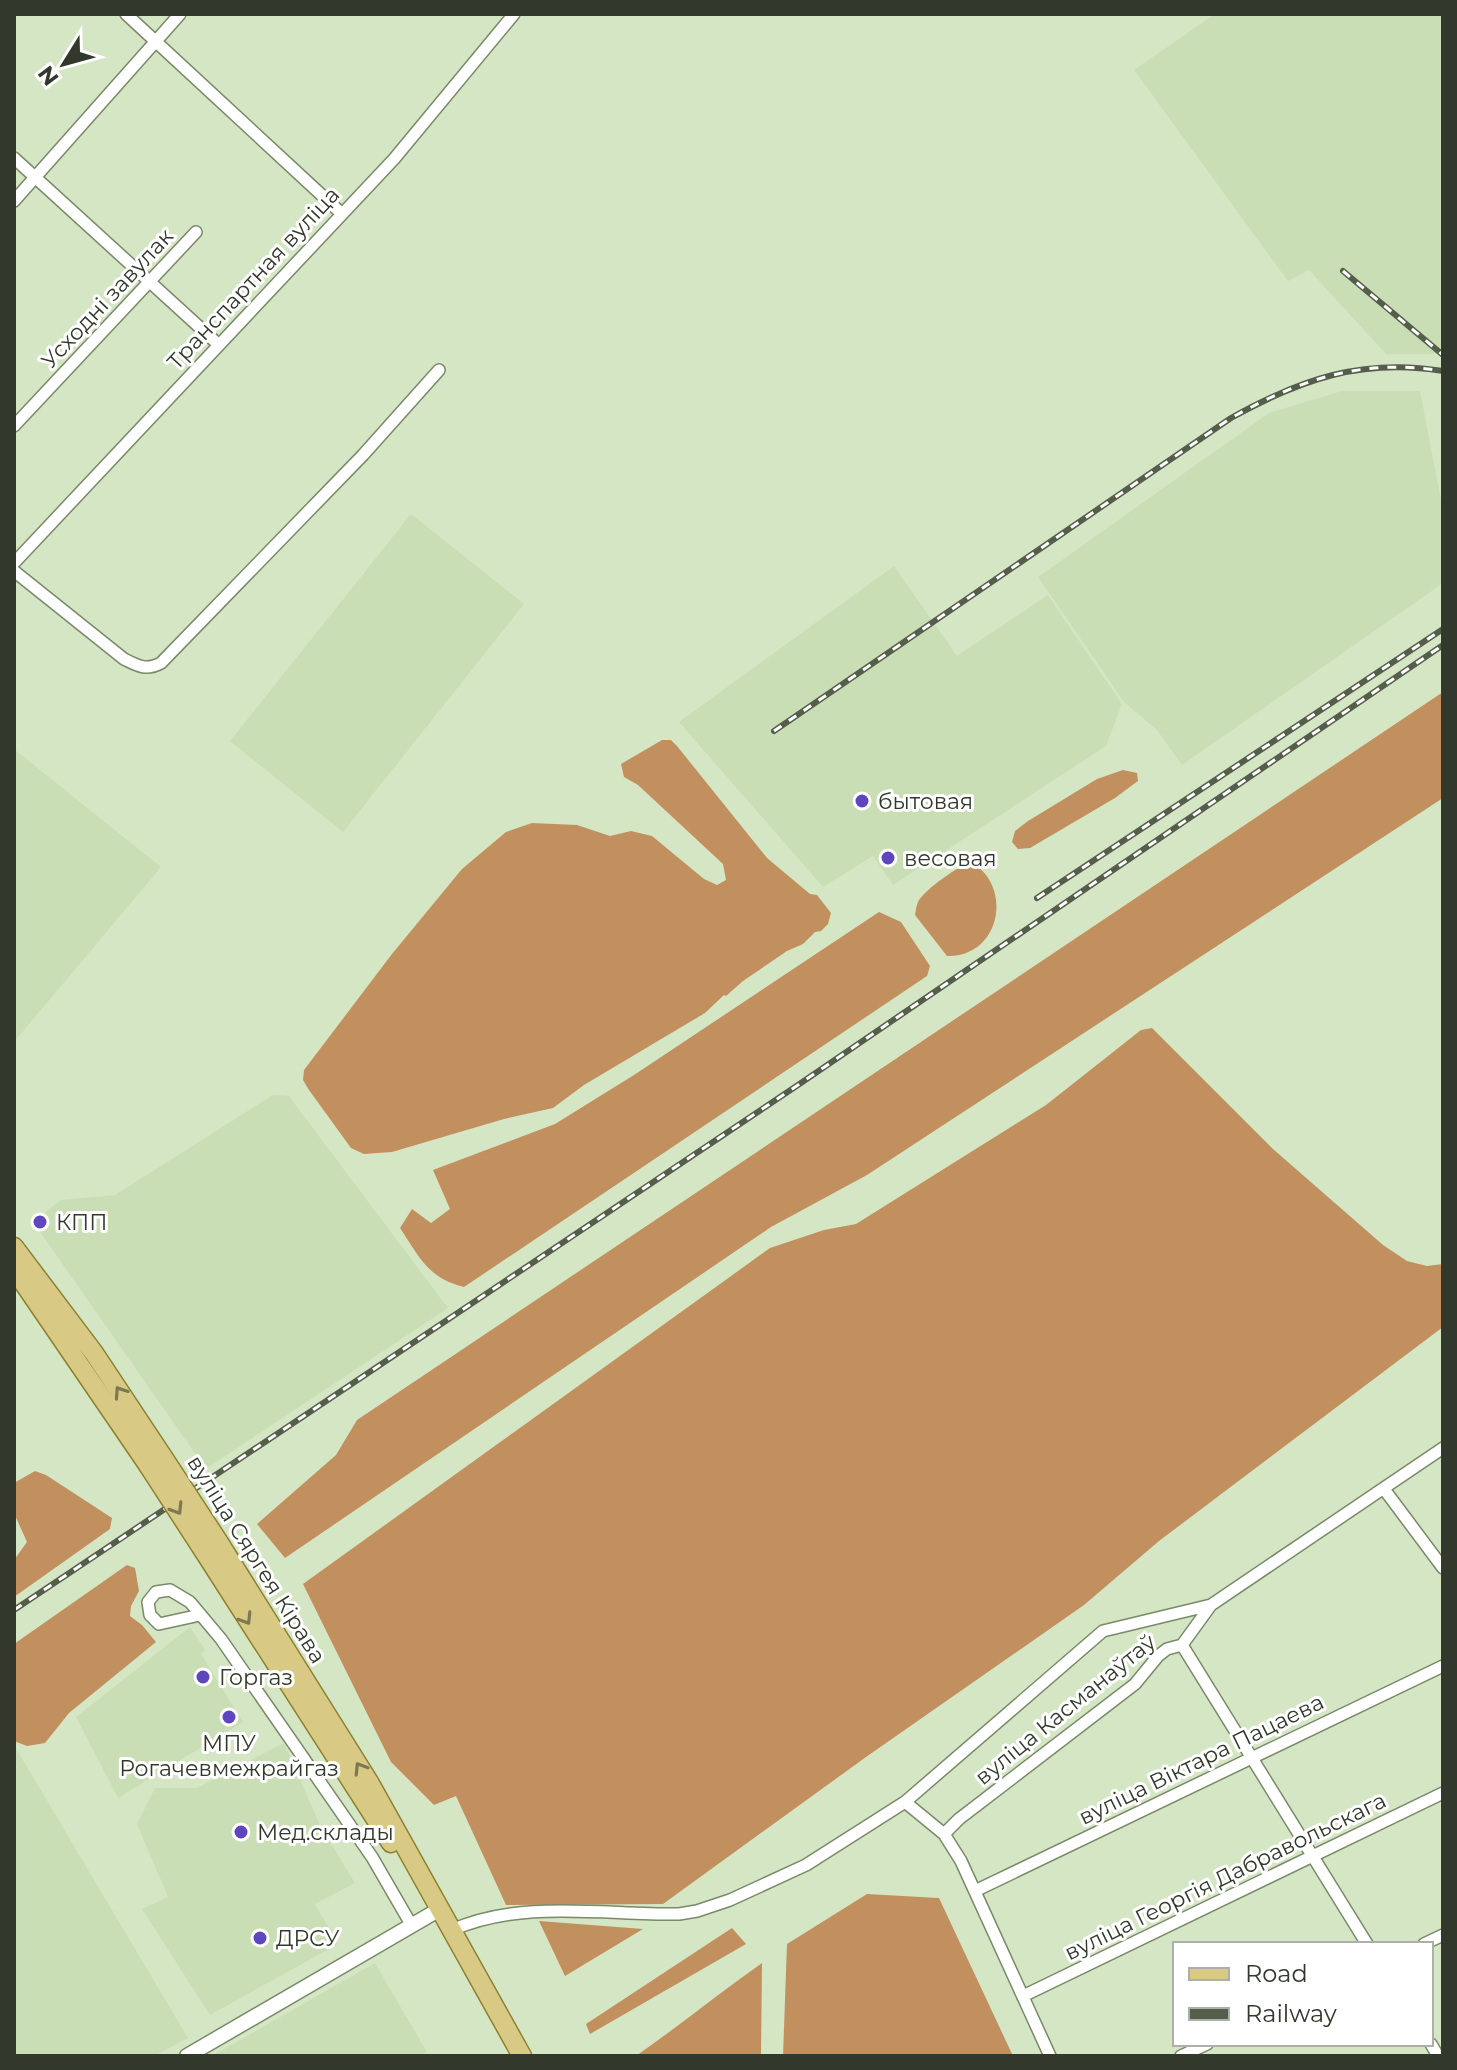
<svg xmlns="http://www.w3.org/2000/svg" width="1457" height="2070" font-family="Montserrat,sans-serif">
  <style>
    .built { fill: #cadeb5 }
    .forest { fill: #c2905e }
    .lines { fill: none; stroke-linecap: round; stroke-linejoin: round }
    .minor-casing { stroke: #798969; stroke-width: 14 }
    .tertiary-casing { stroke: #798969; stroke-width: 17 }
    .primary-casing { stroke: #8d8030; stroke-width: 21 }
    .minor { stroke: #fff; stroke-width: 11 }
    .tertiary { stroke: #fff; stroke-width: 14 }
    .primary { stroke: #d8ca84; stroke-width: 18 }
    .rail-casing { stroke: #555d4b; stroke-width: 6 }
    .rail { stroke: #fff; stroke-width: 3; stroke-dasharray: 9; stroke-linecap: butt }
    .primary-bridge-casing { stroke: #8d8030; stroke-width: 21; stroke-linecap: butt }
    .primary-bridge { stroke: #d8ca84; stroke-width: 18 }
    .oneway { stroke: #7d7a53 }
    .poi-dot { fill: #5e46be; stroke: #fff; stroke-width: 3 }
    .labels { text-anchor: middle; stroke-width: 6; stroke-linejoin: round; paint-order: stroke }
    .street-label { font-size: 22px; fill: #32382b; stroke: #fff }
    .poi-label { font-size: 22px; fill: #32382b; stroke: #fff; text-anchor: start }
  </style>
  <rect width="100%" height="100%" fill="#d5e6c4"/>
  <path class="built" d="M1215 14H1443V354H1386L1309 270 1288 281 1134 70Z
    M1342 391H1420L1443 510V583L1182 765 1157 730 1124 702 1038 577 1269 413Z
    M411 514 524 604 343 832 230 741Z
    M894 566 957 656 1048 595 1122 704 1106 746 893 885 873 856 823 887 679 722Z
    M14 749 161 867 14 1042Z
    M273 1095 289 1096 448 1308 206 1469 33 1222 61 1200 115 1195Z
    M190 1627 205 1650 201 1654 243 1722 118 1798 76 1717Z
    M284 1743 320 1825 355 1883 315 1904 338 1944 210 2015 142 1909 168 1897 137 1824 155 1788H197Z
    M14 1745 188 2038 154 2056H14Z
    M375 1963 427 2052 420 2056H212Z"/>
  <path class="forest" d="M1443 692V798L867 1175 771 1227 285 1558 257 1524 336 1455 357 1420Z
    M662 740H671L677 746 767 858 810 894 817 895 831 913 828 924 821 931 815 932 803 944 787 951 743 981 726 996 724 995 705 1013 584 1085 553 1108 504 1119 392 1152 364 1154 351 1148 309 1090 303 1080 304 1070 392 954 462 869 506 832 532 823 577 825 610 836 631 831 652 836 704 879 717 885 726 880 723 864 638 785 624 777 621 764Z
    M1123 770 1137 773 1138 781 1115 798 1030 848 1018 849 1012 842 1015 831 1028 821 1097 779Z
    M972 863C1013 886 1001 957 947 956L915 915C916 911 916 906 918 902 924 890 960 864 972 863Z
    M879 912 901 922 930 966 927 976 464 1287C428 1278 420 1258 400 1228L412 1209 431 1223 450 1209 433 1170 555 1124 634 1075Z
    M1152 1028 1273 1149 1383 1245 1407 1261 1427 1266 1443 1264V1327L1159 1541 1084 1605 866 1757 663 1904 506 1905 456 1796 434 1805 391 1762 303 1584 770 1248 824 1230 856 1224 1046 1105 1141 1030Z
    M35 1471 46 1475 112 1518 110 1529 14 1597V1560L27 1542 14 1513V1483Z
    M127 1565 135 1568 139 1591 131 1606 130 1616 142 1625 156 1642 69 1713 45 1743 27 1746 14 1741V1644Z
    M867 1894 939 1898 1013 2056H783L787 1944Z
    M539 1921 643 1929 565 1976Z
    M732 1928 746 1944 590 2034 586 2024Z
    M762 1963 761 2056H636C679 2026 719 1993 762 1963Z"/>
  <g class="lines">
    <defs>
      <path id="minor" d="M126 14 341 213
        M14 158 219 345
        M14 201 180 14
        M14 426 196 232
        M14 563 394 159 514 14
        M14 571 124 659C138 666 146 671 161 663L363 455 439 370
        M1384 1489 1443 1568
        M200 1615 159 1624 150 1615 148 1602 156 1592 170 1590 190 1602 221 1639 372 1857 412 1926
        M1182 1645 1367 1944
        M905 1802 944 1834 961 1861 1050 2056
        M944 1834 959 1819 1135 1684 1158 1656 1167 1649 1182 1645 1211 1605 1443 1448
        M977 1890 1443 1666
        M452 1930C522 1899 605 1915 679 1914L697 1911 730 1900 806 1865 905 1802 1103 1631 1211 1605
        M1424 1944 1443 1935
        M1023 1996 1443 1793
        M1431 2044 1438 2056
        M1181 2056 1207 2044"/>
      <path id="tertiary" d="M187 2056 440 1909"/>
      <path id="primary" d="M14 1247 94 1353 163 1457
        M14 1269 148 1465
        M218 1541 369 1782 522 2056
        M205 1553 391 1843"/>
    </defs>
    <use href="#minor" class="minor-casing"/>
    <use href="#tertiary" class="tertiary-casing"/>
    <use href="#primary" class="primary-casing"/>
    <use href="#minor" class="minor"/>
    <use href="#tertiary" class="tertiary"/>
    <use href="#primary" class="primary"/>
    <defs>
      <path id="rail" d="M1343 271 1443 355
        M774 731 1231 418C1301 379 1362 358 1443 371
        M1037 898 1443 629
        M14 1610 798 1085 1443 645"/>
    </defs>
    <use href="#rail" class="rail-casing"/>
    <use href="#rail" class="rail"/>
    <defs>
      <path id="primary-bridge" d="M163 1457 218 1541
        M148 1465 205 1553"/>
    </defs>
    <use href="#primary-bridge" class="primary-bridge-casing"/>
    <use href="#primary-bridge" class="primary-bridge"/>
  </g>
  <defs><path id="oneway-chevron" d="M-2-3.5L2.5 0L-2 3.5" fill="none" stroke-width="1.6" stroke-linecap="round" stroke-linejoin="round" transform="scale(2)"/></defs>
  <g class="oneway">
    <use href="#oneway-chevron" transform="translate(120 1392) rotate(-124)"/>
    <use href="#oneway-chevron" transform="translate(177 1509) rotate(58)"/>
    <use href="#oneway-chevron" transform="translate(246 1619) rotate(58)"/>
    <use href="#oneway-chevron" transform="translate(360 1768) rotate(-122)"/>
  </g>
  <g class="poi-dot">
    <circle cx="862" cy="801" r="8"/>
    <circle cx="888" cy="858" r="8"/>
    <circle cx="40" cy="1222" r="8"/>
    <circle cx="203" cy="1677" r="8"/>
    <circle cx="229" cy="1717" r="8"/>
    <circle cx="241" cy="1832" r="8"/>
    <circle cx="260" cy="1938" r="8"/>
  </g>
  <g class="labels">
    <g class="street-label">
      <text transform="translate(253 278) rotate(-47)" y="8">Транспартная вуліца</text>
      <text transform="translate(107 298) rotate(-47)" y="8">Усходні завулак</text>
      <text transform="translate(257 1559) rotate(58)" y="8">вуліца Сяргея Кірава</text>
      <text transform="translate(1065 1709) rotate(-39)" y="8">вуліца Касманаўтаў</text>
      <text transform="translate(1201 1759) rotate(-26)" y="8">вуліца Віктара Пацаева</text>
      <text transform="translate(1225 1876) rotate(-26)" y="8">вуліца Георгія Дабравольскага</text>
    </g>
    <g class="poi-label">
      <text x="878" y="809">бытовая</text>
      <text x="904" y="866">весовая</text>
      <text x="56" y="1230">КПП</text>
      <text x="219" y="1685">Горгаз</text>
      <text x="229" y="1751" text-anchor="middle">МПУ<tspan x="229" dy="25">Рогачевмежрайгаз</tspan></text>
      <text x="257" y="1840">Мед.склады</text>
      <text x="276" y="1946">ДРСУ</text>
    </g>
  </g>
  <rect width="1457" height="2070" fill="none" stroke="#32382b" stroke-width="32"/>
  <rect x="1173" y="1942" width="260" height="104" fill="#ffffff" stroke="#adafaa" stroke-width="2"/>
  <rect x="1189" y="1968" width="40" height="12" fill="#d8ca84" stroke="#adafaa" stroke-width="2"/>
  <text x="1245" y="1982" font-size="24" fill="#32382b">Road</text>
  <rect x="1189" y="2008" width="40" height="12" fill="#555d4b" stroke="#adafaa" stroke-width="2"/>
  <text x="1245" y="2022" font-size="24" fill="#32382b">Railway</text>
  <g transform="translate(64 64) rotate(233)" stroke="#ffffff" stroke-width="6" paint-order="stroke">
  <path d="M0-6L14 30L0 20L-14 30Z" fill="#32382b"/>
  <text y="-12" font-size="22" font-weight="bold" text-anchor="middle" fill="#32382b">N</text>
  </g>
</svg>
